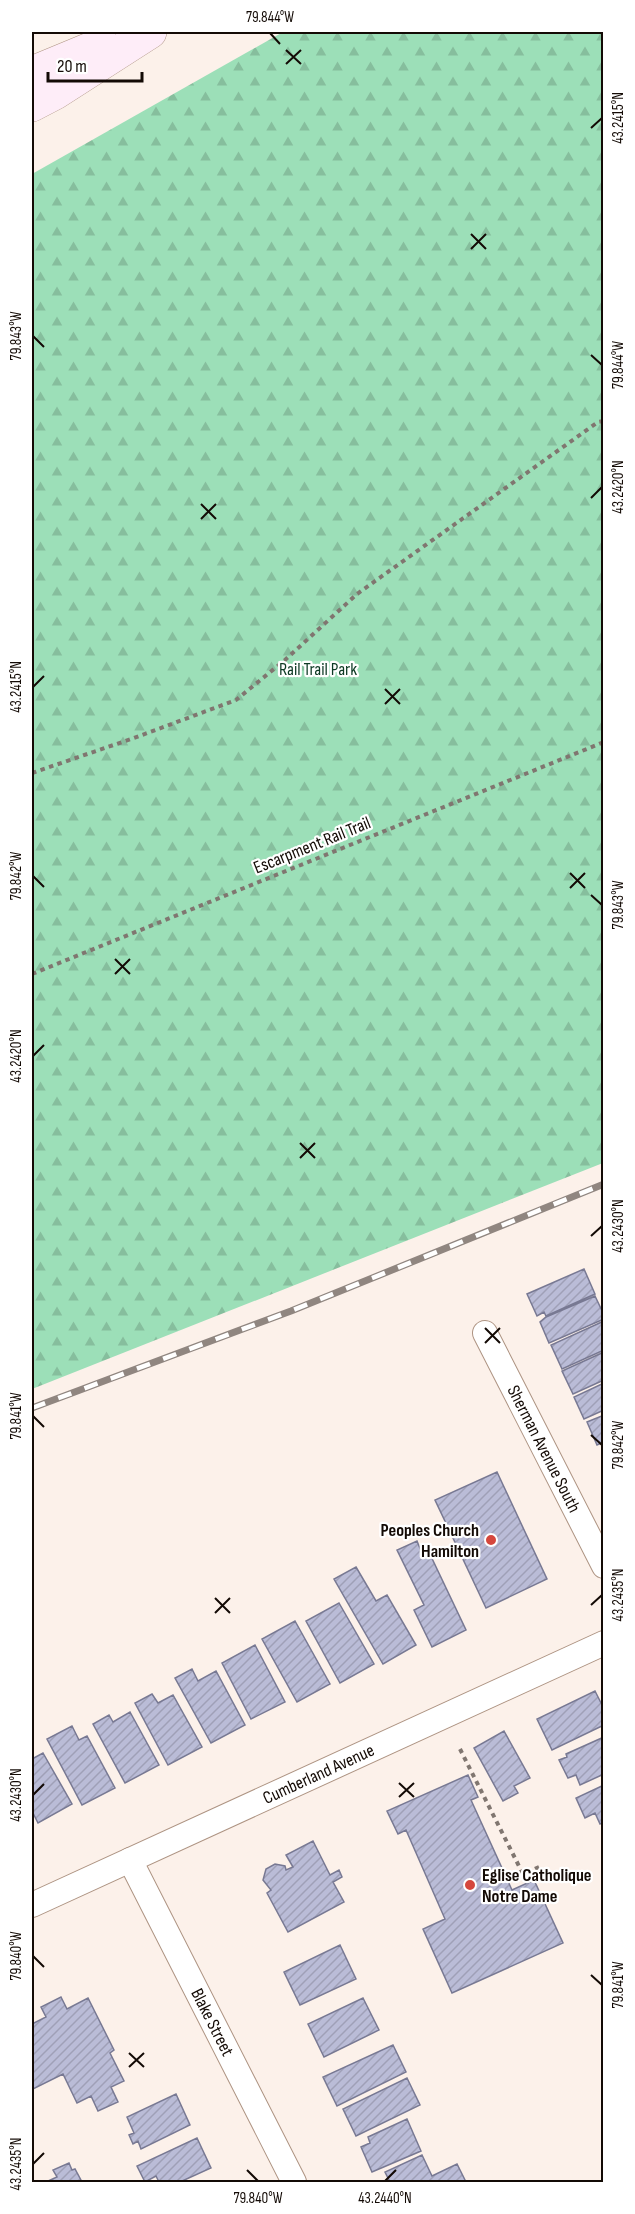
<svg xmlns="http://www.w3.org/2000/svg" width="635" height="2214" font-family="'Sofia Sans Condensed',sans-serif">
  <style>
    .forest { fill: url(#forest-firs) }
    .building { fill: url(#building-hatch); stroke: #787993; stroke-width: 1.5 }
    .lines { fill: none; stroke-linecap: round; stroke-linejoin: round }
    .minor-casing { stroke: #ae9483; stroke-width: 26 }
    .secondary-casing { stroke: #ae9483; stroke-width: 34 }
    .path { stroke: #807670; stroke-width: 4; stroke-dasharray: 4.5 4.5; stroke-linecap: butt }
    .minor { stroke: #fff; stroke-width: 24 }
    .secondary { stroke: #feedf8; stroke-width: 33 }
    .rail-casing { stroke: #908680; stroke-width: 7 }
    .rail { stroke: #fff; stroke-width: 4.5; stroke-dasharray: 14; stroke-linecap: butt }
    .ticks { fill: none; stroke: #130a05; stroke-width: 2 }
    .poi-dot { fill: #d5473d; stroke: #fff; stroke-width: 2 }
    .labels { text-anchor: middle; stroke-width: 4.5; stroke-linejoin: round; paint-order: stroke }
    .park-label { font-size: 18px; fill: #0e3a25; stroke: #fff }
    .street-label { font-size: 18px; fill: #130a05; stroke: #fff }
    .poi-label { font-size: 18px; font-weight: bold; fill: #130a05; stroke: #fff; text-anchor: end }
    .neatline { fill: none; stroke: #130a05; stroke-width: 2 }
    .ticks-label { font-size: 15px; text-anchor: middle; fill: #130a05 }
  </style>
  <defs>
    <pattern id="forest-firs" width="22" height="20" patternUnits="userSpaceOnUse" patternTransform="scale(1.5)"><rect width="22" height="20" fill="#9cdfb8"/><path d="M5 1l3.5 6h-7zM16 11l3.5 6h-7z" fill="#86be9d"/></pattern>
    <pattern id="building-hatch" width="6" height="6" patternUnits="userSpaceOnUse" patternTransform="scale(1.5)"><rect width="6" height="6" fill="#babcd7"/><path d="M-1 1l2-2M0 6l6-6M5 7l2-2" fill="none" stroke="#9fa0b7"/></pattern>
  </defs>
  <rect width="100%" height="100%" fill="#fcf1ea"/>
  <path class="forest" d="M283 32H603V1163L32 1389V174Z"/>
  <path class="building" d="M584 1269 595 1294 546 1316 544 1312 537 1316 527 1294Z
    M595 1296 604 1315V1319L549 1343 540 1322 546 1317Z
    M604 1321V1350L562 1369 551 1345Z
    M604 1352V1380L573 1394 562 1371Z
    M604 1383V1410L584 1419 574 1397Z
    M604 1415V1442L597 1445 587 1422Z
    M497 1472 547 1579 486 1608 435 1500Z
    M417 1541 421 1551 427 1548 466 1630 432 1647 414 1610 424 1605 397 1550Z
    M356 1567 376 1601 387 1595 416 1645 383 1664 334 1579Z
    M339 1603 374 1664 340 1683 306 1621Z
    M295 1621 330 1684 297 1702 262 1639Z
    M255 1645 285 1702 251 1719 222 1663Z
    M192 1669 198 1681 216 1671 245 1725 211 1743 175 1678Z
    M595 1691 604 1709V1725L552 1750 537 1719Z
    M152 1694 158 1703 173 1695 202 1747 168 1765 135 1703Z
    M130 1712 159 1765 125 1783 93 1724 109 1715 113 1722Z
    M72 1726 79 1740 87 1736 115 1788 82 1805 47 1739Z
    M504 1731 530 1778 514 1786 518 1793 503 1801 474 1748Z
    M604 1737V1774L580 1785 576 1775 568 1778 559 1760 567 1757 566 1754Z
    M43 1753 72 1804 38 1823 32 1811V1759Z
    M468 1775 478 1797 471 1800 512 1890 534 1880 563 1943 452 1993 423 1929 445 1919 406 1830 398 1834 387 1811Z
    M604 1785V1822L600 1824 595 1813 585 1818 576 1798Z
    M313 1841 330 1875 339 1870 342 1877 333 1882 344 1902 288 1932 267 1893 271 1890 263 1880 266 1869 275 1864 285 1866 286 1870 293 1867 286 1855Z
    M340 1945 356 1979 300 2005 284 1972Z
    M61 1997 67 2009 88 1998 114 2050 110 2053 124 2081 111 2087 118 2102 98 2111 91 2096 77 2103 63 2074 33 2089 32 2086V2024L46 2017 41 2007Z
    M363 1998 379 2030 324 2057 308 2024Z
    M393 2045 406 2072 337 2106 323 2077Z
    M407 2078 420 2105 356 2136 343 2109Z
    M176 2094 190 2125 141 2149 138 2141 133 2144 129 2135 134 2133 127 2117Z
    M407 2119 421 2151 372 2172 361 2147 370 2143 368 2137Z
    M197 2138 211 2168 180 2182H159L156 2176 145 2182 137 2166Z
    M422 2155 432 2176 457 2164 466 2182H390L385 2172Z
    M69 2163 72 2170 75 2169 82 2182H46L57 2177 53 2170Z"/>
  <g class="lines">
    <defs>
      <g id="minor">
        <path id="s1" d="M485 1333 604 1566"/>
        <path id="s2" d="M130 1860 294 2182"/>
        <path id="s3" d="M32 1905 604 1643"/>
      </g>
      <path id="secondary" d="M32 73 102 44
        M32 105 55 93 150 32"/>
    </defs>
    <use href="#minor" class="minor-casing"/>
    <use href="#secondary" class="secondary-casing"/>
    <path class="path" d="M32 773 134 738 236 700 285 660 357 594 598 422 604 421
      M32 974 604 742
      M460 1749 523 1874 539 1867"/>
    <use href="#minor" class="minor"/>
    <use href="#secondary" class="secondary"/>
    <defs>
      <path id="rail" d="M32 1408 291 1311 604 1184"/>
    </defs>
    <use href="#rail" class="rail-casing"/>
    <use href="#rail" class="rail"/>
  </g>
  <path class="ticks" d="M270 33 280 44M286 50 301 64M286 64 301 50M591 128 602 118M471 234 486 249M471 249 486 234M33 336 44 347M591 355 602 365M591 498 602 487M201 504 216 519M201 519 216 504M33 687 44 676M385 689 400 704M385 704 400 689M570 873 585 888M33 876 44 887M570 888 585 873M591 895 602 905M115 959 130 974M115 974 130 959M33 1056 44 1045M300 1143 315 1158M300 1158 315 1143M591 1236 602 1226M485 1328 500 1343M485 1343 500 1328M33 1416 44 1427M591 1435 602 1445M215 1598 230 1613M591 1605 602 1595M215 1613 230 1598M399 1783 414 1797M33 1795 44 1784M399 1797 414 1783M33 1956 44 1967M591 1975 602 1985M129 2053 144 2067M129 2067 144 2053M33 2164 44 2153M247 2170 258 2181M385 2181 396 2170"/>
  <g class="poi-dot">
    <circle cx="491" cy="1540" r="6"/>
    <circle cx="470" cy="1885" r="6"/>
  </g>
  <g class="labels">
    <g class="park-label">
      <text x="318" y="675">Rail Trail Park</text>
    </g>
    <g class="street-label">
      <text transform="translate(312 845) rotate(-22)" y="6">Escarpment Rail Trail</text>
      <text dy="6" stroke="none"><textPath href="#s1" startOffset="130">Sherman Avenue South</textPath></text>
      <text dy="6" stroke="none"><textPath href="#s3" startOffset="315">Cumberland Avenue</textPath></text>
      <text dy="6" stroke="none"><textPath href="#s2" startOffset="182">Blake Street</textPath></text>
    </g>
    <g class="poi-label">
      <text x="479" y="1536">Peoples Church<tspan x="479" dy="21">Hamilton</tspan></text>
      <text x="482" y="1881" text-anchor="start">Eglise Catholique<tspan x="482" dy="21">Notre Dame</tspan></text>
    </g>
  </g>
  <rect width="635" height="2214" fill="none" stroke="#ffffff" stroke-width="66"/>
  <path d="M48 72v9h94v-9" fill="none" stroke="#130a05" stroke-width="3"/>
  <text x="57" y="72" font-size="18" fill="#130a05" stroke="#ffffff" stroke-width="4.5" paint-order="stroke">20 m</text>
  <rect x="33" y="33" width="569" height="2148" class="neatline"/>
  <g class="ticks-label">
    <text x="270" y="22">79.844°W</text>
    <text transform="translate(618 118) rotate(-90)" y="5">43.2415°N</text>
    <text transform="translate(16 336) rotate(-90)" y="5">79.843°W</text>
    <text transform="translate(618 365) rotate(-90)" y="5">79.844°W</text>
    <text transform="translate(618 487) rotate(-90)" y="5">43.2420°N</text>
    <text transform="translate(16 687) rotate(-90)" y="5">43.2415°N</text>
    <text transform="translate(16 876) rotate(-90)" y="5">79.842°W</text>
    <text transform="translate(618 905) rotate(-90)" y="5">79.843°W</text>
    <text transform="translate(16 1056) rotate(-90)" y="5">43.2420°N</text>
    <text transform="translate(618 1226) rotate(-90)" y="5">43.2430°N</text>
    <text transform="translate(16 1416) rotate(-90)" y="5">79.841°W</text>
    <text transform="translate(618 1445) rotate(-90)" y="5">79.842°W</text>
    <text transform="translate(618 1595) rotate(-90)" y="5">43.2435°N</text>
    <text transform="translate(16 1795) rotate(-90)" y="5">43.2430°N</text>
    <text transform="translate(16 1956) rotate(-90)" y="5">79.840°W</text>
    <text transform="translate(618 1985) rotate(-90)" y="5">79.841°W</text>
    <text transform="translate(16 2164) rotate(-90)" y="5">43.2435°N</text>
    <text x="258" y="2203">79.840°W</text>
    <text x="385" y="2203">43.2440°N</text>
  </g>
</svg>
